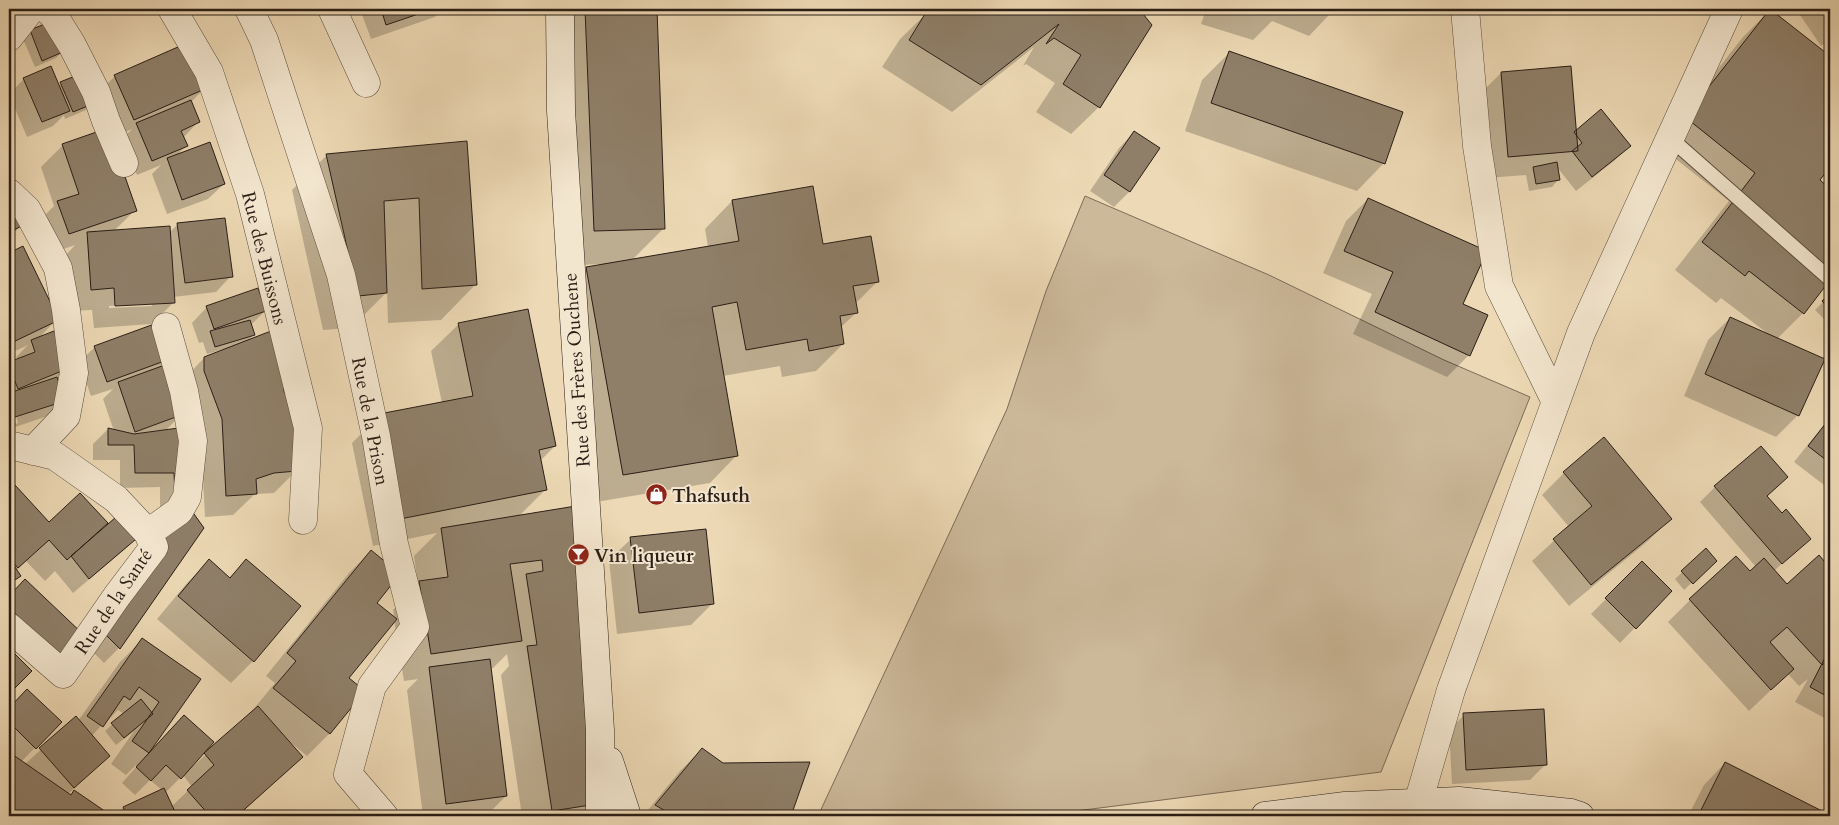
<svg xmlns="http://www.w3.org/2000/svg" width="1839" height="825" font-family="Cardo,serif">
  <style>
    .green { fill: #ccb99a; stroke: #7b6c58 }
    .shadow { fill: #0003; fill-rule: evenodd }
    .building { fill: #8f7f69; stroke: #2a1e16 }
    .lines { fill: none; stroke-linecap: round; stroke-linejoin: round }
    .lane-casing { stroke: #5b4d3e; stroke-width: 16 }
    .street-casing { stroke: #5b4d3e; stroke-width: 29 }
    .secondary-casing { stroke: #2a1e16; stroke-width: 29 }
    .lane { stroke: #f3e6cf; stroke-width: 14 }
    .street { stroke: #f3e6cf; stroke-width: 28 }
    .secondary { stroke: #f3e6cf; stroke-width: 28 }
    .labels { text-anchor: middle; stroke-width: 4; stroke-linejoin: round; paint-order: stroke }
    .street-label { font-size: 19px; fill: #2a1e16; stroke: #f3e6cf }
    .poi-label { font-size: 19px; font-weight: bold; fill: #2a1e16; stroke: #f3e6cf; text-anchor: start }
  </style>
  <rect width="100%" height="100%" fill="#edd9b5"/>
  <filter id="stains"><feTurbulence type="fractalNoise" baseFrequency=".004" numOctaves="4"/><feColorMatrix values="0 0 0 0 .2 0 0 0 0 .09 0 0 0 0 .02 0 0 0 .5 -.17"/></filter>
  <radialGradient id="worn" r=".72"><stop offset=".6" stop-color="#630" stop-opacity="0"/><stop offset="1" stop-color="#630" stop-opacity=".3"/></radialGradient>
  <path class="green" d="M1085 196 1269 275 1444 360 1530 397 1381 772 1037 816H818L1007 409 1046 291Z"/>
  <path class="shadow" d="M360 9H443L435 17 371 39Z
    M550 9H656L664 228 631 261 708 247 705 229 732 201 822 246 878 281 855 304 857 312 840 328 843 344 816 371 782 377 780 366 723 376 737 455 710 483 596 502 560 296 587 268 602 266V264L559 266Z
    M931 9H1137L1150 25 1099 107 1071 134 1036 112 1055 83 1026 64 1023 66 1034 47 952 112 882 67 900 39Z
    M1206 9H1333L1330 14 1309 36 1272 21 1253 40 1201 24Z
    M1796 9H1830V39L1821 46Z
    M1770 10 1829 56 1830 55V94L1825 100 1830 104V165L1818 181 1830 190V278L1803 313 1777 339 1798 415 1776 437 1684 396 1708 340 1730 318 1767 333 1721 298 1716 303 1675 270 1729 201 1658 145 1743 37Z
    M30 31 63 51 56 58 35 67 23 39Z
    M1229 53 1384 163 1357 191 1185 131 1202 80Z
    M1501 73 1575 132 1629 146 1614 161 1576 191 1557 167 1559 179 1552 187 1529 191 1526 175 1486 178 1479 95Z
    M115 76 205 88 190 103 198 122 183 138 186 146 176 156 224 184 208 199 167 214 152 174 161 165 137 175 121 140 132 129 119 135 100 91Z
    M24 79 58 86 61 84 94 103 86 110 65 119 64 115 53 126 27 137 9 94Z
    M1134 132 1158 149 1129 192 1114 207 1090 191 1119 148Z
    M466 142 475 285 441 320 388 323 387 292 351 328 323 330 292 190 327 155Z
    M63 145 135 210 114 231 169 233 178 224 231 276 216 292 173 297 174 302 152 324 94 328 92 310 69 311 66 255 75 245 47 255 36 224 54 206 41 167ZM152 303V306L109 308V306Z
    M1368 199 1469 355 1447 377 1353 334 1372 294 1323 273 1346 221Z
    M9 210 22 225 9 237Z
    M23 248 57 319 38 339 67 367 56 379 64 401 48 416 9 429V364L18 360 16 357 28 345 9 354V254ZM9 402H12L18 423 16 424Z
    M1830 295V325L1815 310Z
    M207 307 265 311 251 325 254 335 246 342 283 391 296 471 274 493 255 494 233 515 205 517 201 441 182 381 204 358 224 351V349L207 354 203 342 199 343 192 323Z
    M459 324 555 446 540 461 546 489 518 517 581 507 595 804 583 816H522L501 675 509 666 507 654 493 668H490L506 796 486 816H423L407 690 418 679 404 681 394 620 348 678 363 691 329 734 307 756 290 742 289 743 302 757 238 816H115L123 808 162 790 150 780 135 795 122 783 137 766 136 765 126 775 111 764 134 731 116 745 105 731 124 714 118 710 107 721 106 720 92 736 109 756 68 794 70 796 74 791 110 816H9V709L27 690 60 722 21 762 25 764 76 718 78 721 120 662 142 640 199 680 151 749 152 750 184 716 192 767 253 712 252 711 275 683 266 676 349 573 371 551 376 603 394 617 393 610 418 584 414 556 437 533 373 546 352 443 379 416 442 403 431 351ZM183 775 192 787 171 807 165 793Z
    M95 347 168 359 158 369 182 414 165 431 182 497 160 512V487L120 488V460H93V444L108 429 114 431 103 399 113 389 91 396 79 362Z
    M1830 417V479L1824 485 1794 462Z
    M1564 473 1670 519 1648 541 1569 606 1532 561 1569 527 1542 495Z
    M1787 477 1766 497 1782 515 1809 538 1774 571 1787 586 1819 557 1830 570V721L1795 702 1808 679 1799 686 1788 674 1749 711 1668 622 1690 600 1750 572 1756 567 1700 502 1715 487Z
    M15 487 49 524 87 544 140 533 125 549 73 593 55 571 45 581 26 561 16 571 19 576 9 585V492Z
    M202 528 119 648 104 663 86 645Z
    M631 539 713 603 691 625 617 634 609 560Z
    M1705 550 1715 561 1684 590 1675 579Z
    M209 561 229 578 246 561 253 661 231 683 157 619 187 583Z
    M1642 563 1671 591 1620 643 1591 614Z
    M25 581 48 673 9 637V597Z
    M1464 715 1545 765 1530 780 1452 784 1449 730Z
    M702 749 722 764H808L789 816H643L680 771Z
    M1725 763 1830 816H1688L1704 785Z"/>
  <path class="building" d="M381 9H433L386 25Z
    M585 9H657L665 229 594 231Z
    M928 9H1139L1152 25 1100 108 1063 84 1081 55 1054 38 1046 44 1059 24 981 85 909 40Z
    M1770 9 1830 56V96L1827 100 1830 103V167L1820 180 1830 189V280L1804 314 1749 271 1745 276 1702 242 1755 173 1685 117Z
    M52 21 65 51 42 61 30 30Z
    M187 43 207 88 134 120 114 75Z
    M1229 51 1403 112 1385 164 1211 103Z
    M51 66 70 111 42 122 23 78Z
    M1571 66 1578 151 1508 157 1501 72Z
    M83 73 95 103 73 112 60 82Z
    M191 100 200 122 181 131 188 146 152 161 136 123Z
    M1601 109 1631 146 1592 177 1572 151 1582 143 1574 132Z
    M108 128 137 211 69 234 57 201 79 194 62 144Z
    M1134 131 1160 148 1130 192 1104 175Z
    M467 141 477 285 422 289 419 198 384 201 387 293 358 296 326 154Z
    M210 142 225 184 182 200 167 158Z
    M1557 162 1560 180 1536 184 1533 167Z
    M813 186 823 244 871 236 879 282 853 286 858 313 840 316 844 344 809 351 807 339 746 350 737 302 712 307 738 456 623 475 586 267 739 241 732 200Z
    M1368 198 1487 251 1463 304 1488 315 1470 356 1375 312 1393 272 1344 251Z
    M9 208 23 225 9 233Z
    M225 218 233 277 185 283 177 223Z
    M170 226 175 303 115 306 114 288 91 290 87 232Z
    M23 246 59 320 9 344V253Z
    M258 288 266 311 214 329 206 306Z
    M1830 293V310L1822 301Z
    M528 309 556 446 539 450 547 490 400 519 379 414 473 396 458 323Z
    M1730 317 1825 359 1799 416 1705 374Z
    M250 320 255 335 215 347 210 331Z
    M157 323 170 359 107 382 94 346Z
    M54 331 69 368 18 389 9 366V362L35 352 31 340Z
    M271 331 282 360 284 391 295 418 297 471 274 473 256 479 257 494 226 496 222 419 204 371V357Z
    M173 362 184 414 135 432 118 382Z
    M57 377 65 401 15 417 9 393Z
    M1830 418V463L1808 446Z
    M186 427 175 497 174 473H135L134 445H108V428L134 434Z
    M1604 437 1672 519 1591 585 1553 539 1592 506 1563 472Z
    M1761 446 1788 477 1767 496 1782 513 1786 509 1811 539 1782 564 1714 486Z
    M15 485 49 522 80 493 108 523 67 560 49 540 18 568 9 558V491Z
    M582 505 597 804 552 811 527 646 537 645 526 574 543 571 542 560 510 564 522 641 431 654 419 581 448 577 441 528Z
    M189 507 204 528 120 649 100 629 150 535Z
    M123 511 142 534 89 579 71 556Z
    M706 529 714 604 639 613 630 537Z
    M1706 548 1717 561 1693 584 1681 571Z
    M371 550 400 574 377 603 397 619 349 678 365 691 330 734 273 688 296 661 287 653Z
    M1819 555 1830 568V658L1822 665 1787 627 1770 642 1794 669 1771 690 1689 599 1736 556 1750 571 1764 558 1787 584Z
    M9 558 21 576 9 584Z
    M209 559 230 578 246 559 301 606 254 662 178 596Z
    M1642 561 1672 591 1636 629 1605 598Z
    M25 579 85 636 64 659 9 608V596Z
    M142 638 201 679 149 753 132 741 159 702 139 687 130 700 124 696 103 727 87 716Z
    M9 648 32 671 9 694Z
    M1830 648V698L1810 687Z
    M490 659 507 796 446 804 429 667Z
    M27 689 62 722 36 749 9 722V708Z
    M141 699 153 714 124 738 111 723Z
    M258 706 303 757 237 816H210L187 790 214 765 204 753Z
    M1544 709 1547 765 1466 770 1463 713Z
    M184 715 214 742 181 779 166 765 151 781 136 767Z
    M76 716 110 756 74 788 39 748Z
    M702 748 723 763 810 762 791 816H674L655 805Z
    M9 752 71 795 74 790 112 816H13L9 813Z
    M1725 762 1830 815V816H1704L1699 814Z
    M164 788 177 816H127L123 807Z"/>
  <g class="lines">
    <defs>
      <path id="lane" d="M1670 138 1830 279"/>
      <path id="street" d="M47 9 54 16 72 45 96 92 106 121 124 163
        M172 9 209 72 250 194 308 428 303 520
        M249 9 264 40 341 275 376 436 394 544 415 627 372 686 348 774 384 816
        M332 9 366 83
        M1465 9 1477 146 1499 286 1556 402
        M9 37 31 9
        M9 193 27 210 58 268 66 310 74 373 66 416 33 451
        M9 445 55 456 116 499 148 533 154 547 117 596 63 674 9 627
        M148 533 179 511 187 497 193 441 184 391 166 327
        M1418 803 1451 690 1581 333 1729 9"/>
      <path id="secondary" d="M560 9 561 111 600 730V816
        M609 761 627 816
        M1265 816 1345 806 1459 801 1571 813 1580 816"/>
    </defs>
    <use href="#lane" class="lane-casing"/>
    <use href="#street" class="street-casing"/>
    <use href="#secondary" class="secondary-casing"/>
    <use href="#lane" class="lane"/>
    <use href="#street" class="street"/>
    <use href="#secondary" class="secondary"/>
  </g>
  <defs>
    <symbol id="shop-disc" viewBox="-11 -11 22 22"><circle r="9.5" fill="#8f2418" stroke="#f3e6cf"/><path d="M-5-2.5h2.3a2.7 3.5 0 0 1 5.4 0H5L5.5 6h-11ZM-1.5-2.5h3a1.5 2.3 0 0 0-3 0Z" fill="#fff"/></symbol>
    <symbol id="bar-disc" viewBox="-11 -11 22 22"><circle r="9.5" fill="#8f2418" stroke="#f3e6cf"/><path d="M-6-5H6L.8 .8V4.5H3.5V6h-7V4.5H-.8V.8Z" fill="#fff"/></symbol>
  </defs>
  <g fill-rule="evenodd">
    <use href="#shop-disc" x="644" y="482" width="25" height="25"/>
    <use href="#bar-disc" x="566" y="542" width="25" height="25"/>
  </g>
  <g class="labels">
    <g class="street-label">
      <text transform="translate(265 258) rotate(76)" y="7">Rue des Buissons</text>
      <text transform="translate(576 370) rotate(-94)" y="7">Rue des Frères Ouchene</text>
      <text transform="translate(371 421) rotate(79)" y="7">Rue de la Prison</text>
      <text transform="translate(113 601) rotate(-56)" y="7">Rue de la Santé</text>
    </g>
    <g class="poi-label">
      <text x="672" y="502">Thafsuth</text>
      <text x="594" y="562">Vin liqueur</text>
    </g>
  </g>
  <rect width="1839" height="825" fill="none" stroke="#edd9b5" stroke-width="30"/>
  <rect x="10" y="10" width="1819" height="805" fill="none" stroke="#2a1e16" stroke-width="2.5"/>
  <rect x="15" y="15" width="1809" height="795" fill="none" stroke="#2a1e16"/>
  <rect width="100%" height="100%" filter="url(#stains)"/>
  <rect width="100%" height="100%" fill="url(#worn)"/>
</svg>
